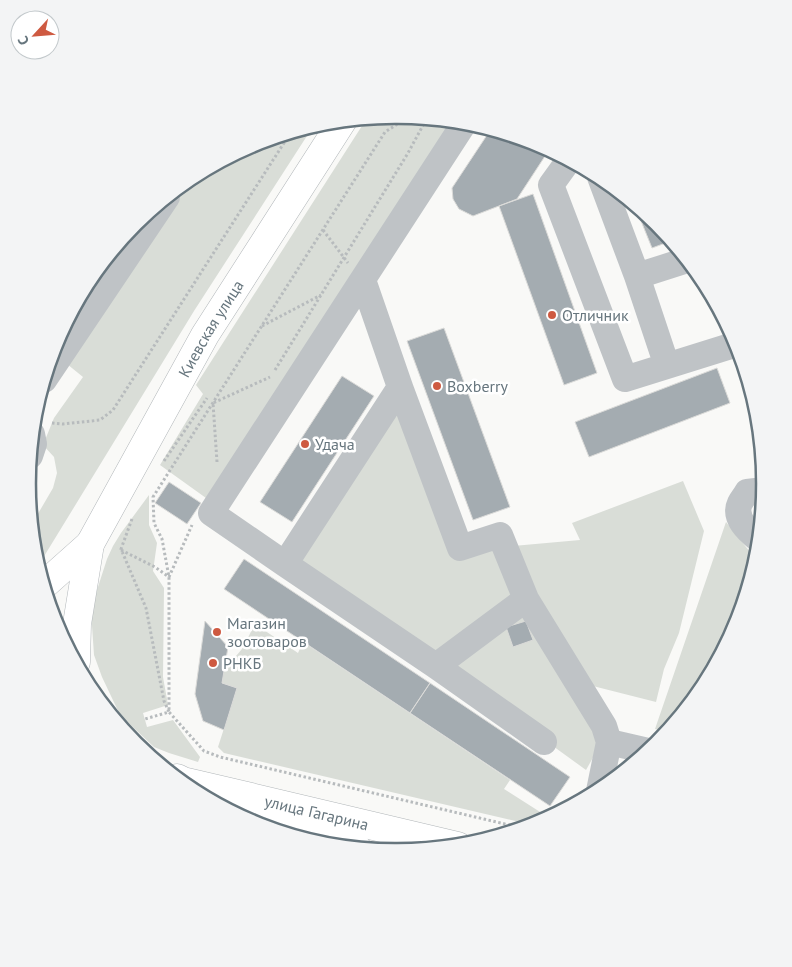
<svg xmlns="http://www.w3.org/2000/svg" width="792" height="967" font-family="'PT Sans',sans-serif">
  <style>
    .green { fill: #d9ddd7 }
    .building { fill: #a4acb1; stroke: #dbdbd9 }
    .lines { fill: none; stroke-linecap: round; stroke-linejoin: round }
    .major-casing { stroke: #b1b6b9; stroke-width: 29 }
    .path { stroke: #b7bbbd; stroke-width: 3; stroke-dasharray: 2.5 2.5; stroke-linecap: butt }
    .minor { stroke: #bfc3c6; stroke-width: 26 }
    .major { stroke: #fff; stroke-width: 28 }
    .poi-dot { fill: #ce5a41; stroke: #fff; stroke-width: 2 }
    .labels { text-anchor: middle; stroke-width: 5; stroke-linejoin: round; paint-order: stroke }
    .poi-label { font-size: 16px; fill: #67767e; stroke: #fff; text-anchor: start }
    .street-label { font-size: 16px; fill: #67767e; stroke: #fff }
    .rim { fill: none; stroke: #67767e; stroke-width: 2.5 }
  </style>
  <rect width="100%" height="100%" fill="#f9f9f7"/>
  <path class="green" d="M396 115 460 121 206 498 160 465 203 394 196 385 367 118Z
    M314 125 194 311 43 558 38 565 35 555 32 524 53 488 57 473 54 457 43 445 54 418 83 377 67 364 82 340 192 177 255 143Z
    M400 394 459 555 497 542 520 596 434 659 295 562Z
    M683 481 704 531 679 633 664 669 656 702 581 683 513 546 580 540 572 523Z
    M149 495V525L157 543 153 571 164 588 163 677 168 705 143 713 147 727 173 720 200 757 198 762 169 753 154 747 120 715 102 677 94 655 91 611 97 590 107 559 113 546 121 533Z
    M726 522 754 557 757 558 736 625 702 688 667 732 655 729Z
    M524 604 604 738 586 770 444 667Z
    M255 624 298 653 303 642 510 780 504 789 548 817 547 819 533 825 224 753 218 747 237 688 222 683 224 670 242 649Z"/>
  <path class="building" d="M491 129 537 143 549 150 517 199 473 216 459 209 453 199 452 188Z
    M533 194 597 373 564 385 499 206Z
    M635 206 657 223 671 241 652 248Z
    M444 328 510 507 473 520 407 341Z
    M717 368 730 403 589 457 575 422Z
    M342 376 374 396 292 522 260 502Z
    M169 482 201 503 187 524 155 503Z
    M244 559 430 683 410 713 224 589Z
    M205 621 228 647 222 683 237 688 224 730 203 721 195 694Z
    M526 621 533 640 513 647 506 627Z
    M430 683 570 777 550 806 410 713Z"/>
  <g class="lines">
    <defs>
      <g id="major">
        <path d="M44 585 90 544"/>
        <path id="s1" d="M76 662 77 624 90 544 205 335 343 120"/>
        <path id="s2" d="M177 778 183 781 458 846"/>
        <path d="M250 821 357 848"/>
      </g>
    </defs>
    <use href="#major" class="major-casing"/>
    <path class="path" d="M410 116 385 132 153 497 154 523 162 539 169 577V712L204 751 220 757 522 828
      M323 230 348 263
      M262 326 321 295
      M275 370 408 153 427 118
      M52 423 63 424 100 420 113 410 291 132
      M164 461 207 398
      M217 462 213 403 270 377
      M132 519 121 549 146 608 164 701 169 712 145 719
      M121 550 155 567 169 577 192 525"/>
    <path class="minor" d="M465 122 211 513 285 564 436 666 544 742
      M569 160 551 185 625 379 737 344
      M600 177 637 276 687 260
      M637 276 667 366
      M363 280 400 387 460 548 500 535 526 599 604 726 609 742
      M44 380 167 197
      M30 456 34 444 32 434
      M759 540C748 531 733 518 740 503 742 499 745 496 747 492L764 490
      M285 564 400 387
      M436 666 526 599
      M599 791 609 742 648 751"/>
    <use href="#major" class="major"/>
  </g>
  <g class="poi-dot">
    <circle cx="552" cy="315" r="5"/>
    <circle cx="437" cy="386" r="5"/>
    <circle cx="305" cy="444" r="5"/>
    <circle cx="217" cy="632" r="5"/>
    <circle cx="213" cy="663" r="5"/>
  </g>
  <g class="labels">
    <g class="poi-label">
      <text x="562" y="321">Отличник</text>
      <text x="447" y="392">Boxberry</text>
      <text x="315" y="450">Удача</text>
      <text x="227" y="629">Магазин<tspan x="227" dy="18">зоотоваров</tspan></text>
      <text x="223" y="669">РНКБ</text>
    </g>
    <g class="street-label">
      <text dy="6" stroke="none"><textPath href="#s1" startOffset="366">Киевская улица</textPath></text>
      <text dy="6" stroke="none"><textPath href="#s2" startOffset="144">улица Гагарина</textPath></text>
    </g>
  </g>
  <path d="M0 0H792V967H0ZM395 124H397A359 359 0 0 1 756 483V484A359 359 0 0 1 397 843H395A359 359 0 0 1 36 484V483A359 359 0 0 1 395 124Z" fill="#f3f4f5" fill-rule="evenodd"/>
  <path class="rim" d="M395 124H397A359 359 0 0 1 756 483V484A359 359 0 0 1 397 843H395A359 359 0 0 1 36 484V483A359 359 0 0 1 395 124Z"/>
  <g transform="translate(35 35) rotate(244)"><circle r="24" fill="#ffffff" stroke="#c2c8cb"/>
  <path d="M0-4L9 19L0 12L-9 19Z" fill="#ce5a41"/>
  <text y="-8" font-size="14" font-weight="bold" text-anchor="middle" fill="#67767e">С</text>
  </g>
</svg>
